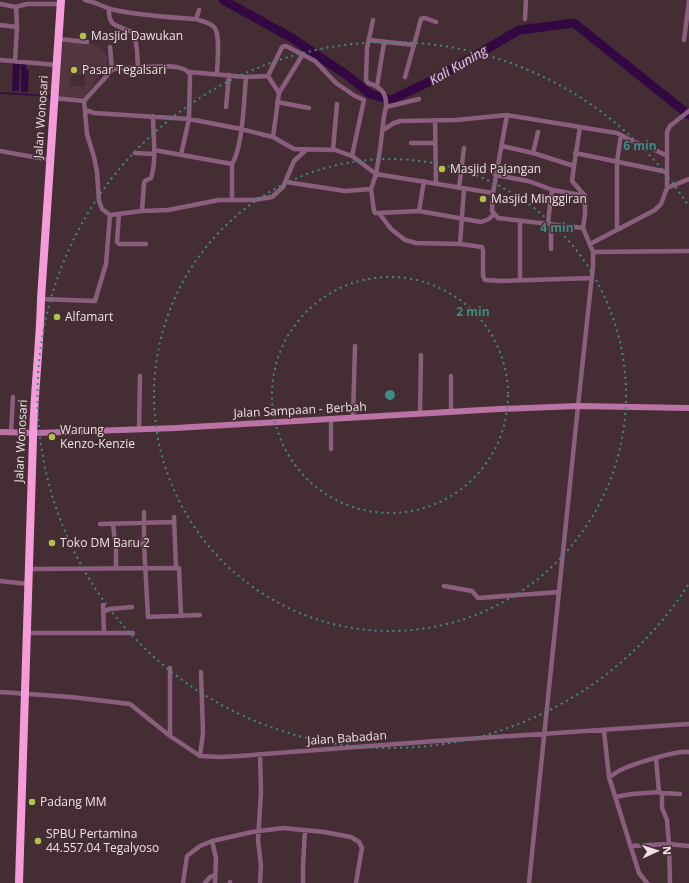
<svg xmlns="http://www.w3.org/2000/svg" width="689" height="883" font-family="'Open Sans',sans-serif">
  <style>
    .built { fill: #53363e; fill-rule: evenodd }
    .water { fill: #330842 }
    .lines { fill: none; stroke-linecap: round; stroke-linejoin: round }
    .stream { stroke: #330842; stroke-width: 1.5 }
    .river { stroke: #330842; stroke-width: 9 }
    .street { stroke: #8c5e7e; stroke-width: 4.5 }
    .secondary { stroke: #bb73a6; stroke-width: 6 }
    .highway { stroke: #f49bda; stroke-width: 8 }
    .ring { fill: none; stroke: #3c8b86; stroke-width: 2; stroke-dasharray: 2 4 }
    .poi-dot { fill: #b3c24b; stroke: #442e34; stroke-width: 1.5 }
    .labels { text-anchor: middle; stroke-width: 3; stroke-linejoin: round; paint-order: stroke }
    .poi-label { font-size: 12px; fill: #f0e1e5; stroke: #442e34; text-anchor: start }
    .street-label { font-size: 12px; fill: #f0e1e5; stroke: #442e34 }
    .water-label { font-size: 13px; font-style: italic; fill: #ebc6fb; stroke: #442e34 }
    .centre { fill: #3c8b86; stroke: #442e34; stroke-width: 2 }
    .ring-label { font-size: 12px; text-anchor: middle; font-weight: bold; fill: #3c8b86; stroke: #442e34; stroke-width: 3; stroke-linejoin: round; paint-order: stroke }
  </style>
  <rect width="100%" height="100%" fill="#442e34"/>
  <path class="built" d="M63 41 85 42 99 47 107 56 108 71 101 72 84 98 59 96ZM71 75H85V87L70 86Z"/>
  <path class="water" d="M13 63 20 64 19 91H12Z
    M21 64H27L26 69 29 70 28 92H21Z"/>
  <g class="lines">
    <path class="stream" d="M0 93 51 96"/>
    <path class="river" d="M223 0 292 38 348 76 370 94 391 100 435 79 519 30 574 23 689 115"/>
    <path class="street" d="M85 0C96 2 104 8 115 10 142 16 168 17 196 19L199 10
      M0 4 16 7 27 4H61
      M109 9C108 29 120 25 134 33L137 50 138 68
      M196 19C201 21 209 22 214 27 221 34 217 64 217 74
      M525 19 526 0
      M373 20 367 48 366 80 368 83C381 87 387 93 386 107
      M0 25 17 27
      M59 39 87 42
      M369 40 414 45 421 19 425 18 436 22
      M684 40 689 1
      M110 47 112 70
      M0 60 57 65
      M15 61 17 27 16 7
      M189 72 246 77 268 76 279 93
      M268 76 282 47 286 46 315 61 336 83 355 96 364 100 352 156
      M405 77 414 45
      M377 86 384 43
      M54 98 84 101
      M419 99 386 107 384 116 380 150 376 174 371 189 374 211 375 213H379L391 229 405 240 416 243 460 244 482 247 483 250V276L485 280 502 281 592 278
      M277 102 309 108
      M226 107 229 75
      M85 110 94 113 189 119 241 129 273 137 294 149 335 150 352 156 376 174 493 193 492 211 498 218 583 228 585 214V196L572 181 574 166
      M153 116C153 136 157 159 151 178L145 181 144 183 142 211 110 215 102 209 99 201 97 172 94 157 87 134 84 101 112 70C118 67 126 68 134 68 145 67 186 62 190 75L189 119 181 155
      M435 120 436 183
      M579 127 617 133 634 142 647 146 667 156
      M383 130 394 123 401 121 456 120 507 115 580 127 574 166 533 153 502 146
      M273 137 279 93 303 54
      M411 143H435
      M154 150 232 164
      M333 150 337 104
      M0 151 50 160
      M135 153 154 154
      M533 153 538 132
      M575 153 667 172
      M495 175 528 181 553 190 551 195 548 224
      M286 182 345 191 371 189
      M459 188 464 148
      M667 188V132L670 126 689 111
      M553 190 585 196
      M493 193 507 115
      M232 199V164C243 147 244 99 246 77
      M142 211 168 210 219 200H254L272 197 283 187 294 161 306 150
      M419 211 424 181
      M379 213 419 211 481 222 489 219 494 214
      M119 214 117 242 119 244H146
      M520 221V279
      M617 230V162L621 135
      M460 244 464 189
      M590 244 655 210 661 204 667 188 689 179
      M551 249V224
      M593 252 689 251
      M41 299 95 301 106 264 110 215
      M451 376V412
      M420 414 421 355
      M353 417 355 346
      M331 420V449
      M139 429 140 376
      M11 432 13 397
      M144 512V544L148 617 200 615
      M174 517 176 568
      M100 524 174 522
      M113 524 116 550V568
      M115 546 144 544
      M29 569 179 568 181 615
      M0 581 28 584
      M444 586 472 591 478 598 559 592
      M103 605 104 632
      M104 611 110 609 132 607
      M27 633H133
      M0 692 71 697 130 704 170 736 200 756 220 757 239 756 436 741 689 724
      M604 731 609 777 639 873 647 883
      M170 736V668
      M200 756 203 733 201 672
      M656 758 659 792
      M609 777C612 776 614 774 617 772 628 765 677 750 689 752
      M615 797 632 794 659 792 662 793 680 794
      M212 841 252 832 283 828 324 832 351 837 359 842 362 848 356 883
      M630 846 669 844 667 820 662 808V793
      M183 883 187 856 200 846 212 841 216 858 215 883
      M205 883 210 877 215 875
      M230 883V882
      M260 883 261 866 258 840 261 792 260 754
      M303 883V865L305 830
      M529 883 578 406 593 266V252L583 228
      M670 883 669 844 689 846"/>
    <path class="secondary" d="M0 432 36 433 176 428 499 409 578 406 689 408"/>
    <path class="highway" d="M19 883C24 735 28 586 33 438 34 392 40 345 41 299L61 0"/>
  </g>
  <g class="ring">
    <circle cx="390" cy="395" r="118"/>
    <circle cx="390" cy="395" r="236"/>
    <path d="M688 585A353 353 0 1 1 688 205"/>
  </g>
  <g class="poi-dot">
    <circle cx="83" cy="36" r="4"/>
    <circle cx="74" cy="70" r="4"/>
    <circle cx="442" cy="169" r="4"/>
    <circle cx="483" cy="199" r="4"/>
    <circle cx="57" cy="317" r="4"/>
    <circle cx="52" cy="437" r="4"/>
    <circle cx="52" cy="543" r="4"/>
    <circle cx="32" cy="802" r="4"/>
    <circle cx="38" cy="841" r="4"/>
  </g>
  <g class="labels">
    <g class="poi-label">
      <text x="91" y="40">Masjid Dawukan</text>
      <text x="82" y="74">Pasar Tegalsari</text>
      <text x="450" y="173">Masjid Pajangan</text>
      <text x="491" y="203">Masjid Minggiran</text>
      <text x="65" y="321">Alfamart</text>
      <text x="60" y="434">Warung<tspan x="60" dy="14">Kenzo-Kenzie</tspan></text>
      <text x="60" y="547">Toko DM Baru 2</text>
      <text x="40" y="806">Padang MM</text>
      <text x="46" y="838">SPBU Pertamina<tspan x="46" dy="14">44.557.04 Tegalyoso</tspan></text>
    </g>
    <g class="street-label">
      <text transform="translate(41 117) rotate(-86)" y="4">Jalan Wonosari</text>
      <text transform="translate(300 410) rotate(-3)" y="4">Jalan Sampaan - Berbah</text>
      <text transform="translate(21 441) rotate(-87)" y="4">Jalan Wonosari</text>
      <text transform="translate(347 738) rotate(-4)" y="4">Jalan Babadan</text>
    </g>
    <g class="water-label">
      <text transform="translate(458 65) rotate(-30)" y="5">Kali Kuning</text>
    </g>
  </g>
  <circle cx="390" cy="395" r="6" class="centre"/>
  <g class="ring-label">
    <text x="640" y="150">6 min</text>
    <text x="557" y="232">4 min</text>
    <text x="473" y="316">2 min</text>
  </g>
  <g transform="translate(657 851) rotate(87)" stroke="#442e34" stroke-width="3" paint-order="stroke">
  <path d="M0-3L7 15L0 10L-7 15Z" fill="#f0e1e5"/>
  <text y="-6" font-size="11" font-weight="bold" text-anchor="middle" fill="#f0e1e5">N</text>
  </g>
</svg>
